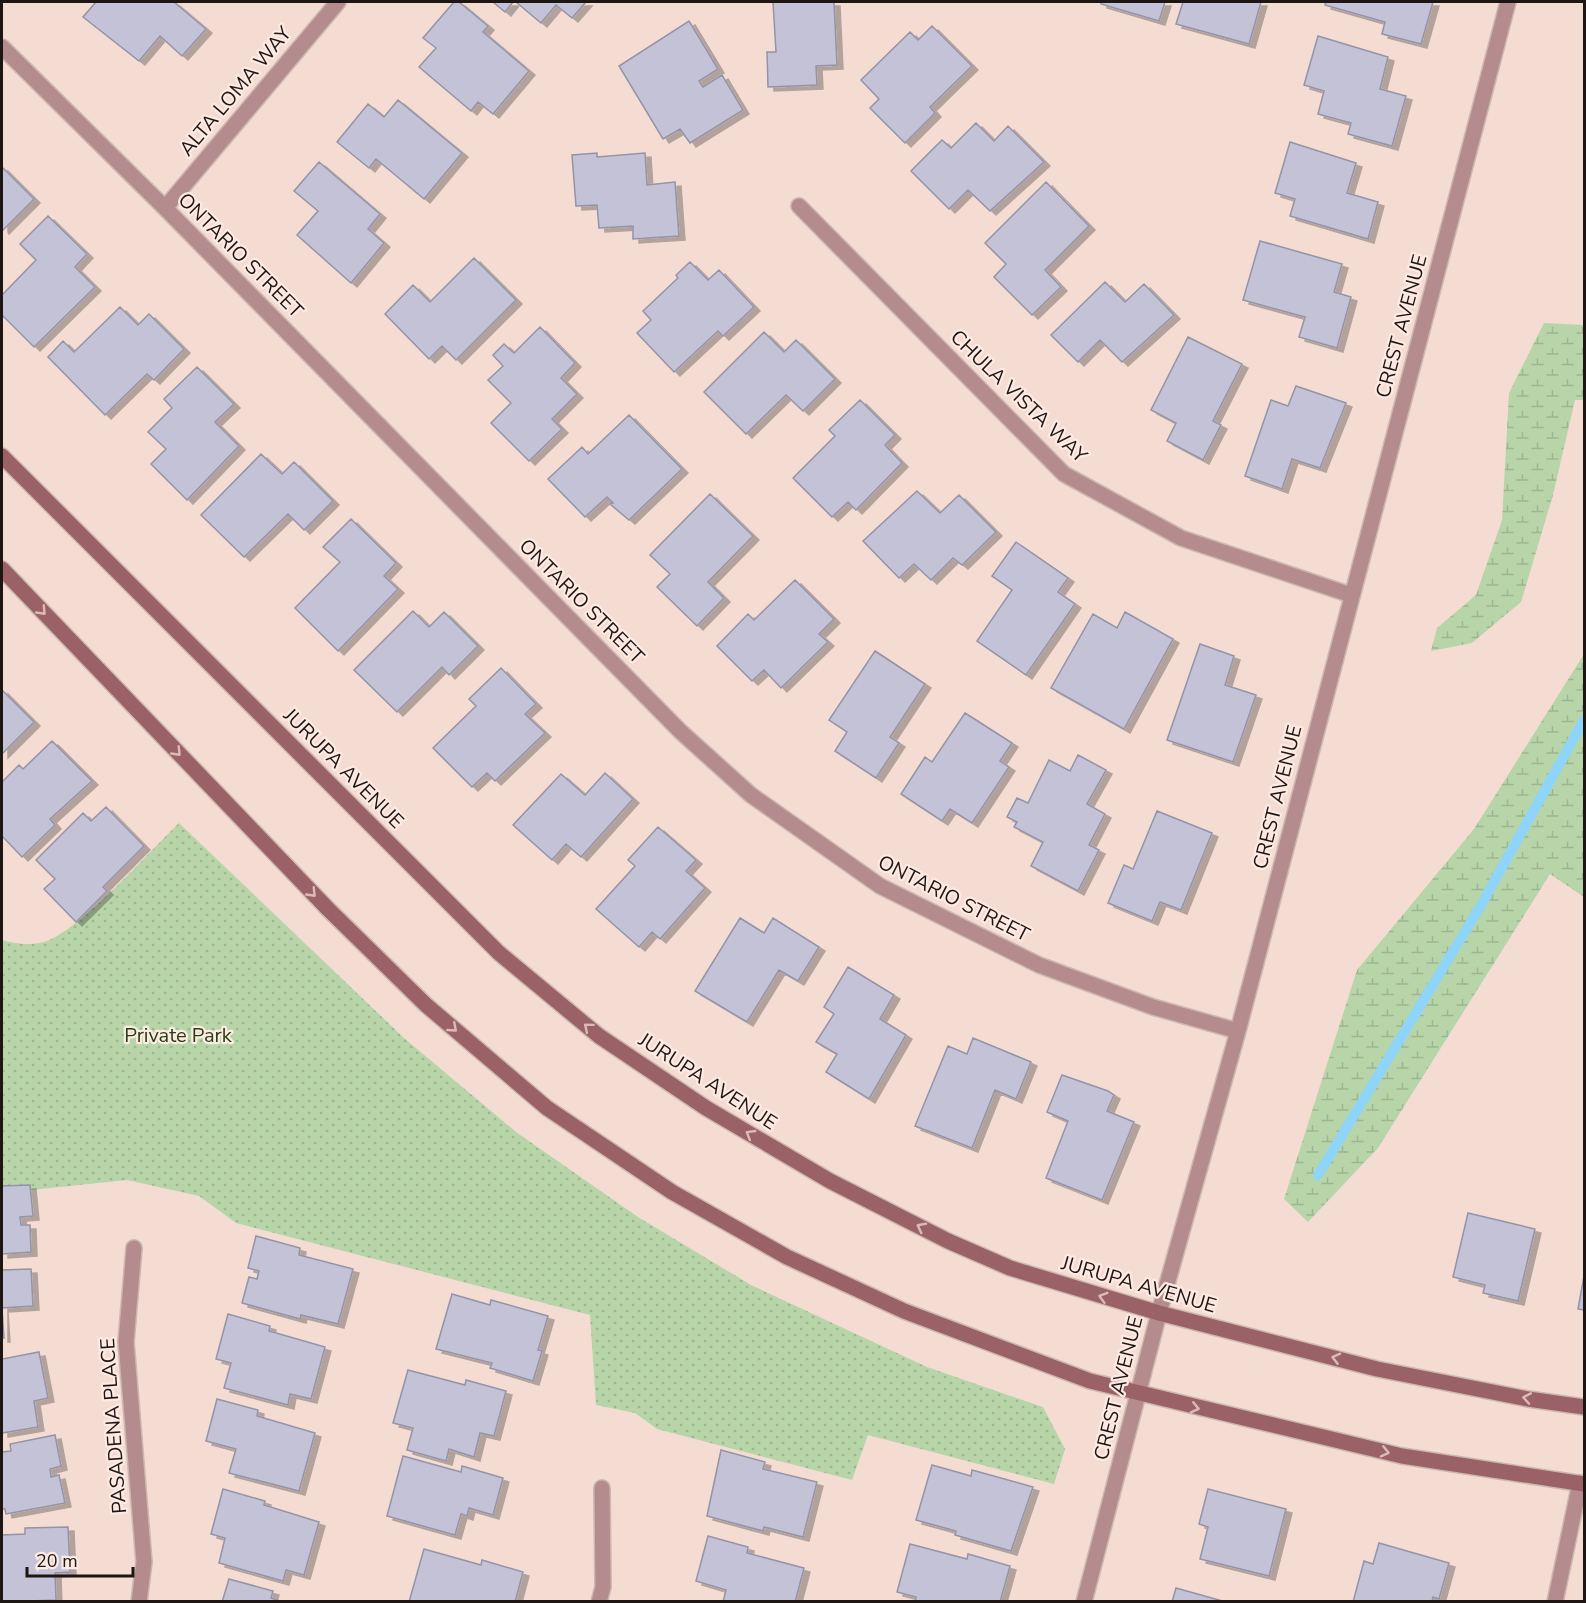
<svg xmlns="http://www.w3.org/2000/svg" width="1586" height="1603" font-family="'Nunito Sans',sans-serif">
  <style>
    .wetland { fill: url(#wetland-marsh) }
    .park { fill: url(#park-dots) }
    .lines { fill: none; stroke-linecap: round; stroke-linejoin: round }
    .stream { stroke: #8fd5f9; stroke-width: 10 }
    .building { fill: #c4c2d7; stroke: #9493a7; stroke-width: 1.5; filter: url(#shadow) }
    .minor-casing { stroke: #cdb8b0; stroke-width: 18 }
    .secondary-casing { stroke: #cdb8b0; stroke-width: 18 }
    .minor { stroke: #b48c8e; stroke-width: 15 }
    .secondary { stroke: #9a6266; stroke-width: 15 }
    .oneway { stroke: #dbbab7 }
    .labels { text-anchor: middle; stroke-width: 4.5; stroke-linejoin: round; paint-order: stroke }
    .street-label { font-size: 20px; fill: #1e1613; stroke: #feeae3 }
    .park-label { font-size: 20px; fill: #224111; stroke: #feeae3 }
  </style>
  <defs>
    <pattern id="wetland-marsh" width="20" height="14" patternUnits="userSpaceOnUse" patternTransform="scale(1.5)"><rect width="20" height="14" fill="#b7d5a9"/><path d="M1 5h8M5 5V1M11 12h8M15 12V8" fill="none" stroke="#9db691"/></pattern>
    <pattern id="park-dots" width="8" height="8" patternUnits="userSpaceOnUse" patternTransform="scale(1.5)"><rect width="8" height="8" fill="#b7d5a9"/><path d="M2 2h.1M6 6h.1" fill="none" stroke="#9db691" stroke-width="1.8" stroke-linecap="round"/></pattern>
    <filter id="shadow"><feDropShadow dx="6" dy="4" stdDeviation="0" flood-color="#0004"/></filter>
  </defs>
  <rect width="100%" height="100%" fill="#f4dcd3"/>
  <path class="wetland" d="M1544 323 1584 325V400H1575L1553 495 1521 602 1472 643 1431 651 1437 628 1476 595 1502 520 1509 393Z
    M1584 654V897L1550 874 1378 1148 1308 1222 1284 1199 1357 970 1474 829Z"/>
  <path class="park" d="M179 823 404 1038 516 1132 638 1217 751 1285 927 1367 1043 1407 1065 1449 1054 1484 868 1435 852 1480 657 1429 635 1413 596 1405 590 1315 236 1223 199 1196 127 1180 2 1193V940C14 944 35 946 47 941 83 927 149 852 179 823Z"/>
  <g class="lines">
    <path class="stream" d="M1318 1175 1481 905 1584 720"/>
  </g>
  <path class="building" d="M96 2H174L206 29 182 56 160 36 139 61 83 17Z
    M454 2H459L488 26 483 32 529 71 493 114 478 102 471 111 419 67 436 48 423 38Z
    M493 2H513L505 12Z
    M516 2H586L572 18 556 5 541 23Z
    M773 2H834L837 65 816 66 817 85 768 87 767 52H776Z
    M1101 2H1165L1159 21 1101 4Z
    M1183 2H1261L1249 44 1176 24Z
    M1326 2H1433L1421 44 1382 34 1385 22 1325 5Z
    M689 21 718 69 699 81 703 87 722 75 743 110 690 143 680 129 663 139 619 66Z
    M932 26 972 66 930 107 935 113 905 143 870 108 879 99 861 80 910 32 918 40Z
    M1318 36 1388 57 1380 89 1406 96 1392 146 1348 134 1351 123 1318 114 1324 91 1304 85Z
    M398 100 462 153 424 199 376 159 369 168 337 142 368 104 384 117Z
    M976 123 994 141 1008 126 1044 162 990 211 968 190 949 209 911 171 942 140 951 148Z
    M1290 142 1356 163 1347 193 1378 202 1368 239 1290 216 1295 199 1275 193Z
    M597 153V157L645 153 647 185 675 182 679 236 633 239V226L599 228 597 205 576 206 572 155Z
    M319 162 380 214 368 229 384 243 351 283 297 235 318 211 294 191Z
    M2 167 34 199 3 230 2 228Z
    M1046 182 1089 226 1045 270 1061 287 1032 315 994 277 1006 264 985 243Z
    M48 216 87 254 75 267 95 287 34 347 2 315V295L36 260 20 244Z
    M1260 241 1342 264 1334 292 1351 297 1337 348 1299 337 1305 317 1243 300Z
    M474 258 516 300 456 360 442 346 429 359 385 314 413 285 430 302Z
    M690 262 708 280 719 270 754 307 723 336 718 331 674 372 637 333 651 320 643 311 678 278 676 275Z
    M1105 282 1125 302 1144 284 1174 315 1122 362 1100 340 1078 362 1051 335Z
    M120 307 138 325 149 314 184 349 154 380 147 374 105 415 48 357 63 341 74 352Z
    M540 327 575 363 561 378 577 394 552 419 562 429 529 461 491 423 511 403 488 380 503 366 493 355 504 344 514 353Z
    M764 332 784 352 796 340 835 379 803 411 786 395 746 434 704 392Z
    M1188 337 1242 364 1213 421 1221 425 1203 460 1167 441 1176 423 1151 410Z
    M197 367 234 404 215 422 239 446 187 500 151 464 166 449 148 432 172 408 164 399Z
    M1296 386 1346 403 1320 468 1292 459 1282 489 1245 476 1271 400 1288 406Z
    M860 400 895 435 885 445 902 463 856 510 848 502 832 517 793 478 835 436 829 430Z
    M629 415 682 469 629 520 610 504 613 503 607 497 585 517 548 479 582 447 588 454Z
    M261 454 282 474 294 462 333 501 304 530 288 514 244 557 201 515Z
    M917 491 940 513 959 495 996 532 962 565 953 558 931 580 914 564 899 578 863 541Z
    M710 494 753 536 708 582 724 598 697 626 657 587 670 574 650 555Z
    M351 519 396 563 384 576 398 589 338 651 295 608 340 562 323 547Z
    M1016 542 1068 578 1058 592 1075 604 1026 675 977 641 1012 590 992 576Z
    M795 580 834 619 819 634 828 642 781 688 764 670 752 681 717 646 748 614 754 620Z
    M413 611 429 627 444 612 478 646 449 675 442 667 397 712 354 670Z
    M1125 612 1173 639 1124 729 1051 688 1093 614 1117 628Z
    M1200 644 1234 656 1225 685 1256 695 1233 762 1167 740Z
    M875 651 925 684 890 737 899 743 876 778 835 751 847 732 829 720Z
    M501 668 536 704 525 714 545 733 495 781 487 773 472 787 433 748 476 706 469 699Z
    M2 690 34 722 2 754Z
    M965 713 1012 743 1000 761 1009 767 972 823 950 809 942 821 901 794 925 757 932 762Z
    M52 741 92 781 50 819 55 825 22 857 2 836V782L19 765 23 769Z
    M1078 755 1106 770 1087 804 1105 814 1089 845 1099 850 1078 891 1031 866 1043 842 1014 827 1017 822 1007 817 1017 798 1028 803 1049 760 1070 771Z
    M605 773 633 799 581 857 566 844 552 860 513 825 561 774 585 795Z
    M106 807 144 846 103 887 107 891 76 922 44 889 55 879 36 860 83 813 91 821Z
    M1157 811 1212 833 1181 910 1160 902 1152 921 1108 903 1124 865 1133 869Z
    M658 827 696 860 686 871 705 888 660 939 652 932 639 947 596 909 635 866 628 860Z
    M740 918 764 933 773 918 819 947 798 981 779 970 747 1022 695 991Z
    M848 967 894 995 880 1019 906 1035 869 1099 826 1072 837 1054 816 1042 834 1014 824 1007Z
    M973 1038 1031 1062 1016 1099 995 1090 972 1148 915 1126 948 1046 967 1054Z
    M1062 1075 1108 1091 1114 1095 1107 1111 1134 1122 1102 1200 1046 1178 1068 1121 1047 1112Z
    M30 1185 33 1216 20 1217 21 1225H30L31 1252 2 1254V1186Z
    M1468 1213 1535 1229 1518 1301 1483 1293 1485 1285 1453 1277Z
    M256 1236 300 1248 299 1255 353 1269 338 1324 301 1315 300 1319 242 1303 249 1277 257 1279 259 1271 248 1268Z
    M31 1269 33 1306 2 1308 4 1338H2V1270Z
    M1584 1276V1310L1578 1309Z
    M452 1294 490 1305 491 1300 548 1316 538 1350 542 1351 533 1381 490 1368 492 1363 436 1349Z
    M228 1314 270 1326 269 1331 325 1347 311 1399 290 1394 288 1405 224 1388 231 1363 216 1359Z
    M39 1352 48 1398 34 1401 38 1427 2 1433V1359Z
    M408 1370 465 1385 466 1380 506 1391 494 1436 480 1433 474 1457 449 1449 446 1461 407 1450 413 1428 393 1423Z
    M217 1399 258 1410 257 1416 315 1433 299 1491 229 1473 236 1449 206 1441Z
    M55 1435 61 1466 50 1469 51 1477 59 1475 65 1503 6 1514 5 1509H2V1452L11 1451 10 1444Z
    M721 1450 765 1462 763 1469 817 1482 803 1537 764 1527 763 1531 707 1516Z
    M403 1456 461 1472 462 1466 503 1478 493 1515 469 1508 467 1516 461 1514 455 1535 387 1516Z
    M932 1465 971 1476 972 1470 1033 1487 1011 1551 955 1535 956 1531 916 1520Z
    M223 1489 265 1501 264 1505 319 1522 304 1575 286 1570 283 1581 219 1563 225 1538 211 1534Z
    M1208 1489 1286 1509 1269 1576 1200 1559 1208 1527 1199 1524Z
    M68 1527 70 1572 55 1573 56 1600 2 1602V1535L25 1534V1528Z
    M708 1536 748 1547 747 1553 804 1568 795 1602H723L726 1590 696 1581Z
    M1379 1543 1449 1563 1439 1599 1433 1597 1432 1602H1353L1364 1561 1373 1564Z
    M910 1544 967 1559 968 1554 1010 1566 1000 1602H915L916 1597 897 1592Z
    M424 1549 481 1565 482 1560 523 1572 515 1602H409Z
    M229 1579 273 1591 271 1598 283 1602H222Z
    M1176 1588 1226 1602H1172Z"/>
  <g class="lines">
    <defs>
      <path id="minor" d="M2 47 165 208 680 731 751 795 880 886 1039 965 1153 1007 1238 1031
        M799 206 1064 474 1181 538 1351 595
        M165 208 338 2
        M134 1248 126 1342 144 1562 139 1602
        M599 1602 603 1587 602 1488
        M1084 1602 1159 1313 1238 1031 1508 2
        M1555 1602 1580 1483"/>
      <path id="secondary" d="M2 456 499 953 599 1036 706 1108 830 1181 948 1241 1010 1268 1159 1313 1377 1369 1528 1399 1584 1407
        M2 569 328 909 426 1005 547 1108 672 1192 787 1257 904 1311 1090 1381 1402 1456 1584 1484"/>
    </defs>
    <use href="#minor" class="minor-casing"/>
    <use href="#secondary" class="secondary-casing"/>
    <use href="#minor" class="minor"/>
    <use href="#secondary" class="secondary"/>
  </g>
  <defs><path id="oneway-chevron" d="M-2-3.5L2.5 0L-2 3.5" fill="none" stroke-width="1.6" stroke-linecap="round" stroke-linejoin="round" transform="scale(1.5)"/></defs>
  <g class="oneway">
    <use href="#oneway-chevron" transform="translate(42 611) rotate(46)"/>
    <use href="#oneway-chevron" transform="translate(177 752) rotate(46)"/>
    <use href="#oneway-chevron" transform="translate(312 893) rotate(46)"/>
    <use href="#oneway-chevron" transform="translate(588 1027) rotate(-140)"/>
    <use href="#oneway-chevron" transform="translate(453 1028) rotate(41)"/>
    <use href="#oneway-chevron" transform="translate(750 1134) rotate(-149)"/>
    <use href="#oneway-chevron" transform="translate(921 1227) rotate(-153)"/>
    <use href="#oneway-chevron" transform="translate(1103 1297) rotate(-164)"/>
    <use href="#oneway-chevron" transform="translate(1336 1358) rotate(-166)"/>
    <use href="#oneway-chevron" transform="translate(1527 1398) rotate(-170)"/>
    <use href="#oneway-chevron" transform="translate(1195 1408) rotate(13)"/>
    <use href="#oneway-chevron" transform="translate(1385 1452) rotate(13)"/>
  </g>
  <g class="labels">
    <g class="street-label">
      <text transform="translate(235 91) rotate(-50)" y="7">ALTA LOMA WAY</text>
      <text transform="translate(241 255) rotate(45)" y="7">ONTARIO STREET</text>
      <text transform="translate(1401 326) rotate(-75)" y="7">CREST AVENUE</text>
      <text transform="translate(1019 396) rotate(44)" y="7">CHULA VISTA WAY</text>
      <text transform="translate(582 601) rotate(45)" y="7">ONTARIO STREET</text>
      <text transform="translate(344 768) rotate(45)" y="7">JURUPA AVENUE</text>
      <text transform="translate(1277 797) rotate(-76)" y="7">CREST AVENUE</text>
      <text transform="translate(954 898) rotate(27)" y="7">ONTARIO STREET</text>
      <text transform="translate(708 1081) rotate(33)" y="7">JURUPA AVENUE</text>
      <text transform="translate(1139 1284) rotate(16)" y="7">JURUPA AVENUE</text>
      <text transform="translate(1118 1388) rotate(-76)" y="7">CREST AVENUE</text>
      <text transform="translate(113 1426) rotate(-94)" y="7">PASADENA PLACE</text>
    </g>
    <g class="park-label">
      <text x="178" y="1042">Private Park</text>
    </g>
  </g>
  <rect width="1586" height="1603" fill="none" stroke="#1e1613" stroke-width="6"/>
  <path d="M27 1567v9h106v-9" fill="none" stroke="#1e1613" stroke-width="3"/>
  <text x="36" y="1567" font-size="18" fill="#1e1613" stroke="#feeae3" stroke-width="4.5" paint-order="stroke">20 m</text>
</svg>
